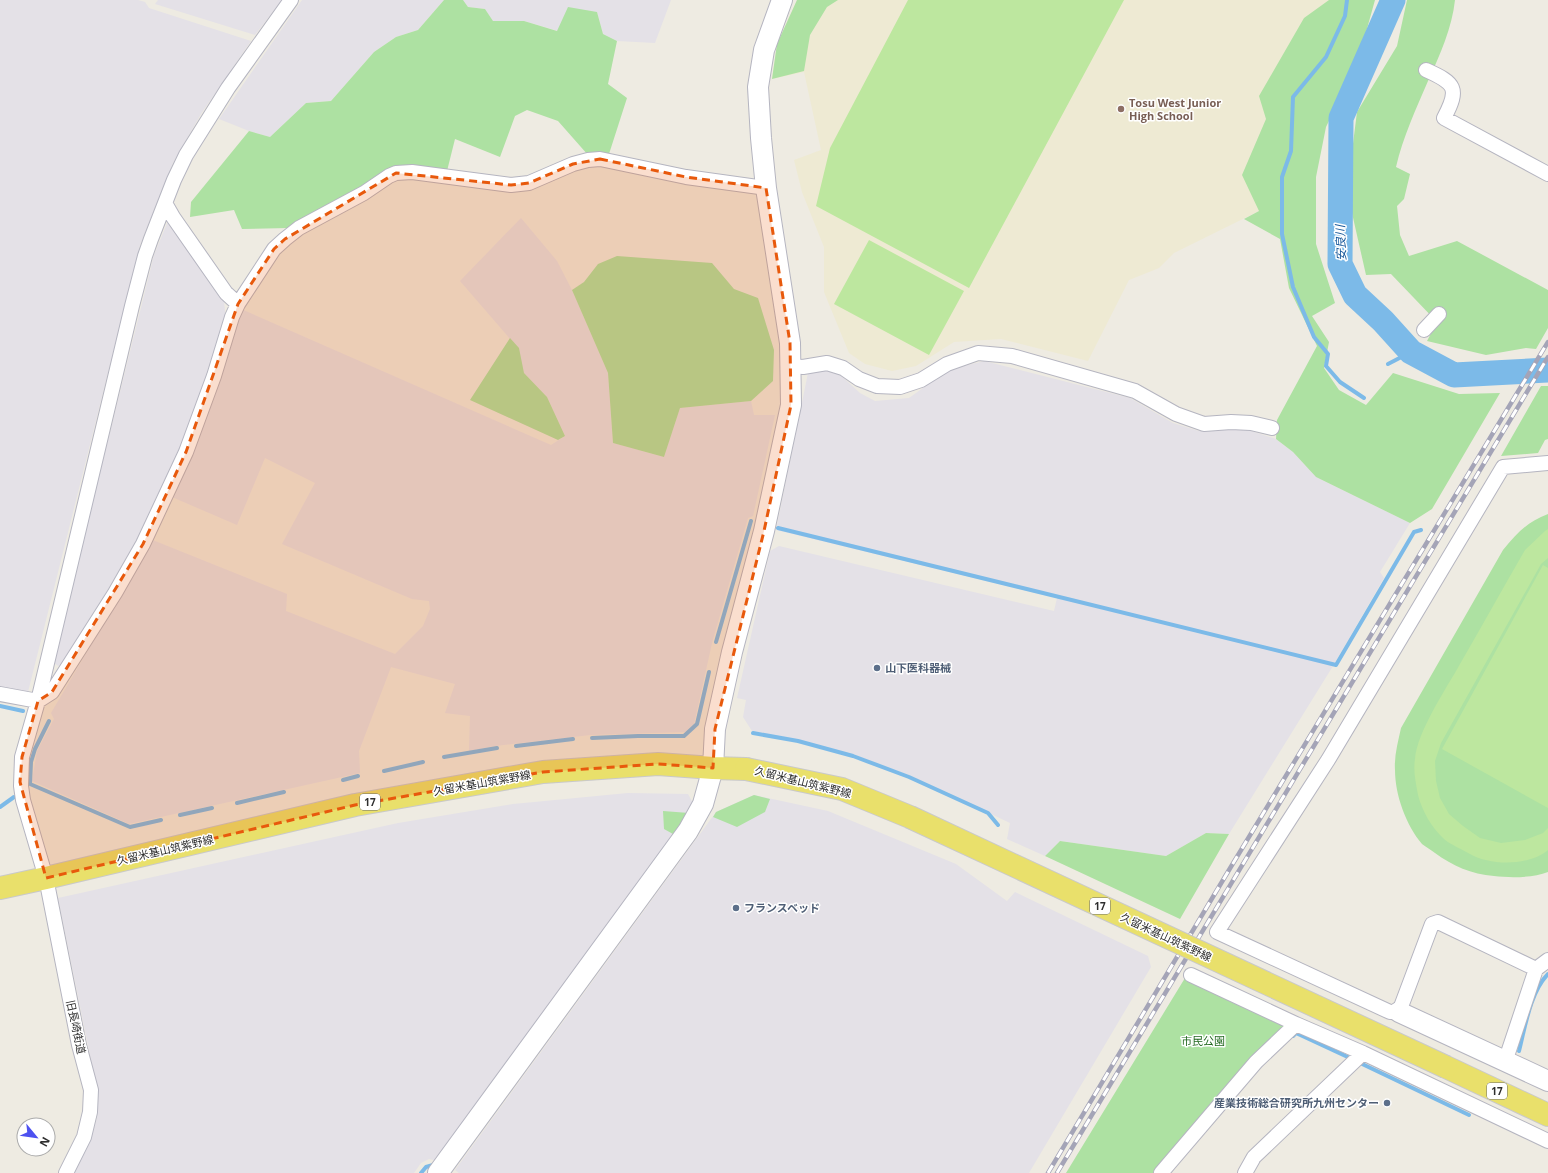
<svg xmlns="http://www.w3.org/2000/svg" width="1548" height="1173" font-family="'Open Sans','Noto Sans JP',sans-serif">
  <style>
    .industrial { fill: #e4e1e7 }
    .education { fill: #eeead3 }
    .green { fill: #ade1a2 }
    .pitch { fill: #bde79f }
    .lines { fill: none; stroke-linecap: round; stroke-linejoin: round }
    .stream { stroke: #7cbae8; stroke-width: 4 }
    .river { stroke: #7cbae8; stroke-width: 25 }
    .street-casing { stroke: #b5b5c0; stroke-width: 16 }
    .secondary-casing { stroke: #b5b5c0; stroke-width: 22 }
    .primary-casing { stroke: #c9c9c9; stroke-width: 24 }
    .street { stroke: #fff; stroke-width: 14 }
    .secondary { stroke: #fff; stroke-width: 20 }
    .primary { stroke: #e9e06b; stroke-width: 22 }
    .rail-casing { stroke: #a4a4b7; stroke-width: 4.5 }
    .rail { stroke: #fff; stroke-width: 3; stroke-dasharray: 9; stroke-linecap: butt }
    .primary-bridge-casing { stroke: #c9c9c9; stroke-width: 24; stroke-linecap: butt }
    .primary-bridge { stroke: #e9e06b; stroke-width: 22 }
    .marked { fill: #e8590c; fill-opacity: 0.2; stroke: #e8590c; stroke-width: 3; stroke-dasharray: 8 5; stroke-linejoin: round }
    .education-dot { fill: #8d6e63; stroke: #fff; stroke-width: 1.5 }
    .service-dot { fill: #5c6f8a; stroke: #fff; stroke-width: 1.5 }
    .labels { text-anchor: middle; stroke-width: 3; stroke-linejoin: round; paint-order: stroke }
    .shield { fill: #fff; stroke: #6d6d6d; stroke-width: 1 }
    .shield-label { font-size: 10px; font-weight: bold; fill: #2e2e2e }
    .education-label { font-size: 11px; font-weight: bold; fill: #785e54; stroke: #fff; text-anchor: start }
    .service-label { font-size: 11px; font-weight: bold; fill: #4e5e75; stroke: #fff; text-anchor: start }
    .street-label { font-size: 11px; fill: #2e2e2e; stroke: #fff }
    .park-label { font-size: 11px; fill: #236920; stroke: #fff }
    .water-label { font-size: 12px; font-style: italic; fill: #165799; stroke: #fff }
  </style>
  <rect width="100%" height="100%" fill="#eeebe2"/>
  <path class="industrial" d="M0 0H138L145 2 149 8 251 41 201 114 173 163 140 245 28 692 0 687Z
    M158 0H282L255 35 155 4Z
    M302 0H444L418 30 396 37 374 52 331 101 306 103 270 137 249 131 219 119Z
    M463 0H671L655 43 617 41 603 34 597 12 558 31 524 21H493L485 9 468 7Z
    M521 218 557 261 572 290 608 373 613 443 664 457 680 408 751 401 754 415H775L753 516 748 518 712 643 694 724 685 732 590 735 495 746 469 751 470 716 445 713 455 684 391 667 359 751 360 773 129 824 32 781 37 751 54 719 51 713 120 596 150 539 287 594 286 611 395 654 423 626 430 609 429 601 412 599 282 544 315 483 265 458 237 525 172 497 241 309 551 445 565 436 547 397 524 373 518 348 460 281Z
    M168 221 224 301 226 321 181 449 135 544 65 662 58 666 53 662 154 255Z
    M984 361 1130 398 1173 423 1199 431 1245 429 1276 439 1293 452 1316 477 1410 523 1380 572 1384 578 1333 666 1229 834 1206 833 1166 856 1060 841 1045 856 1007 839 1010 823 911 776 855 755 799 740 752 731 743 717 746 700 737 698 770 551 779 546 1054 611 1057 598 776 530 808 373 825 370 836 371 860 393 875 401 909 398 948 370Z
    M628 793 688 794 694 805 438 1161 429 1159 421 1163 414 1173H74L89 1143 97 1118V1090L58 898 398 823 513 804Z
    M754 795 828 811 956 864 1007 901 1015 892 1148 956 1151 967 1029 1173H459L455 1170 716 812Z"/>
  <path class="education" d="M797 0H1345L1259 211 1174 253 1159 268 1129 280 1088 361 1001 339 954 342 916 366 892 371 865 364 849 353 824 292V247L802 192 794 160 821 150 804 72 772 79 777 44Z"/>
  <path class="green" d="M444 0H463L468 7 485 9 493 21H524L557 31 568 7 597 12 603 34 617 41 608 84 627 98 609 154 588 155 558 121 527 110 515 116 500 157 455 139 447 171 387 169 344 200 289 228 242 229 234 210 190 217 191 202 249 131 270 137 306 103 331 101 374 52 396 37 418 30Z
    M797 0H838L827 7 810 35 804 71 772 79 777 44Z
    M1329 0H1375L1358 61 1326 127 1316 177V244L1335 303 1312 316 1329 342 1324 368 1339 390 1366 405 1393 373 1459 394 1500 393 1432 509 1410 523 1316 477 1293 452 1276 439 1277 420 1317 346 1289 288 1280 239 1244 219 1259 211 1242 175 1266 119 1259 96 1304 18Z
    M1407 0H1455C1452 28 1440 55 1428 81 1416 109 1403 137 1396 167L1410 174 1404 199 1397 206 1400 235 1409 256 1457 241 1548 290V328L1536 349 1526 348 1486 355 1427 341 1437 322 1391 274 1366 275 1347 191 1357 112 1397 46Z
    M617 256 712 263 734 289 758 298 774 350 773 381 751 401 680 408 664 457 613 443 608 373 572 290 584 282 598 264Z
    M510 338 519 348 524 373 547 397 565 436 558 440 470 400Z
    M1541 386H1548V439L1545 440 1538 453 1501 456Z
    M1548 514V872C1533 878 1510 878 1494 876 1471 874 1453 866 1435 853 1431 850 1426 847 1422 844 1406 825 1395 795 1395 770 1394 756 1398 742 1401 728L1503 550C1517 533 1527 522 1548 514Z
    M754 795 770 799 765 812 737 827 713 817 716 812Z
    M663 811 689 813 673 834 664 829Z
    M1206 833 1229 834 1180 919 1045 856 1060 841 1166 856Z
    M1185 978 1288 1024 1155 1173H1066Z"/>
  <path class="pitch" d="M908 0H1124L969 288 816 206 830 148Z
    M869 240 964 291 929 355 834 304Z
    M1548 529V558L1541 564 1441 743 1435 761 1436 781 1440 798 1449 814 1463 826 1480 838 1501 843 1525 840 1543 833 1548 828V850C1529 866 1491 866 1470 854 1462 849 1451 845 1444 839 1432 828 1422 811 1418 795 1416 783 1413 772 1415 759 1417 732 1446 689 1460 664 1482 626 1503 588 1525 550L1545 531Z
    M1543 565 1548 568V808L1442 749Z"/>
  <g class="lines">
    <path class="stream" d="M1347 0 1345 16 1326 57 1293 97 1291 151 1282 177V234L1293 287 1314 337 1328 354 1326 366 1340 382 1364 398
      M1388 364 1411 352
      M778 528 1336 665 1414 532 1421 530
      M716 642 751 521
      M0 706 23 711
      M49 721 35 749 31 762 30 784 130 827 161 820
      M753 733 798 741 853 756 909 777 988 813 998 825
      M592 738 638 736H684L697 724 709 672
      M516 746 573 739
      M444 757 497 748
      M384 771 423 762
      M343 780 358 776
      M237 803 284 792
      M0 807 14 797
      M180 815 212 808
      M1293 1036 1296 1033 1352 1059
      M1519 1051C1525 1028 1530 992 1548 974
      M1358 1062 1469 1115
      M421 1173 426 1167 433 1165"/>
    <path class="river" d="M1393 0 1341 118 1340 264 1355 295 1383 321 1411 352 1454 375 1548 370"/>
    <defs>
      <path id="street" d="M1426 70C1455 83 1460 88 1444 118L1548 174
        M165 203 173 217 226 293 238 304
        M1424 330 1439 314
        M790 366 803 367 827 363 843 368 859 379 877 386 900 387 921 380 947 364 978 353 1012 356 1135 391 1176 414 1204 424 1231 422 1251 423 1272 428
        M0 694 38 701 52 692 115 593 143 544 186 452 214 376 232 317 238 304 274 249 285 239 299 228 364 193 389 176 396 173 412 172 511 185 529 183 573 164 588 160 600 159 686 177 766 188
        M1536 969 1548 960
        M1191 975 1296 1024
        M1505 1062 1536 969 1438 922 1432 924 1399 1012H1390L1217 932 1328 760 1503 467 1548 463
        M66 1173 84 1137 90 1112 91 1090 79 1045 46 878 23 800 21 786 22 757 38 701 132 306 145 256 151 239 174 180 186 155 228 88 291 0
        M1161 1173 1256 1062 1296 1024 1363 1053 1548 1141
        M1245 1173 1254 1157 1363 1053"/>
      <path id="secondary" d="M1399 1012 1548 1081
        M438 1173 688 831 703 804 713 768 715 729 732 652 764 531 791 405 790 343 766 188 761 138 758 87 764 50 782 0"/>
      <path id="primary" d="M0 888 46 878 355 805 543 772 658 764 713 768 746 769
        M1446 1067 1548 1115"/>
    </defs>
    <use href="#street" class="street-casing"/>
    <use href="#secondary" class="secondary-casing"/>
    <use href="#primary" class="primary-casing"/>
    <use href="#street" class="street"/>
    <use href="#secondary" class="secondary"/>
    <use href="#primary" class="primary"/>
    <defs>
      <path id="rail" d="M1048 1173 1229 870 1548 342
        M1057 1173 1548 357"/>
    </defs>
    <use href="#rail" class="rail-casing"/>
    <use href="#rail" class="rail"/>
    <defs>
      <path id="primary-bridge" d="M746 769 842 789 910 817 1446 1067"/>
    </defs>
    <use href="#primary-bridge" class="primary-bridge-casing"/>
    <use href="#primary-bridge" class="primary-bridge"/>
  </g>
  <path class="marked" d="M600 159 686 177 766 188 790 343 791 405 764 531 715 729 713 768 658 764 543 772 355 805 46 878 20 782 22 757 38 701 52 692 143 544 186 452 238 304 274 249 285 239 396 173 511 185 529 183 573 164Z"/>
  <circle class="education-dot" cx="1121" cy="109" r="4"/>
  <g class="service-dot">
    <circle cx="877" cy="668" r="4"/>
    <circle cx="736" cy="908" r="4"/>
    <circle cx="1387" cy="1103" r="4"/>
  </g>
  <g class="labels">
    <g class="shield">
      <rect x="360" y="794" width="20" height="16" rx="3"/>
      <rect x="1090" y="898" width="20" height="16" rx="3"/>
      <rect x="1487" y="1083" width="20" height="16" rx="3"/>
    </g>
    <g class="shield-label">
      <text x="370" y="806">17</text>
      <text x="1100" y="910">17</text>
      <text x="1497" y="1095">17</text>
    </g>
    <g class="education-label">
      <text x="1129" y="107">Tosu West Junior<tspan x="1129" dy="13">High School</tspan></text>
    </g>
    <g class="service-label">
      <text x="885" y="672">山下医科器械</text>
      <text x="744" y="912">フランスベッド</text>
      <text x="1379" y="1107" text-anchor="end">産業技術総合研究所九州センター</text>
    </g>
    <g class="street-label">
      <text transform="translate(803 782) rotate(14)" y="4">久留米基山筑紫野線</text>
      <text transform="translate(482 783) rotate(-10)" y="4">久留米基山筑紫野線</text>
      <text transform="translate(165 850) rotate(-13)" y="4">久留米基山筑紫野線</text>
      <text transform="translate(1166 937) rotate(25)" y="4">久留米基山筑紫野線</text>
      <text transform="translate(76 1027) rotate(78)" y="4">旧長崎街道</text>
    </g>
    <g class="park-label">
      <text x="1203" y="1045">市民公園</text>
    </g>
    <g class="water-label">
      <text transform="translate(1341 243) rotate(-92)" y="4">安良川</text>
    </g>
  </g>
  <g transform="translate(36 1137) rotate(119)"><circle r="19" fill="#ffffff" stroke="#ababab"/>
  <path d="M0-3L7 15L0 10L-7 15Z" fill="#4d51f0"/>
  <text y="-6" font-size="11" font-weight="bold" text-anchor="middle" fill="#2e2e2e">N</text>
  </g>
</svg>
